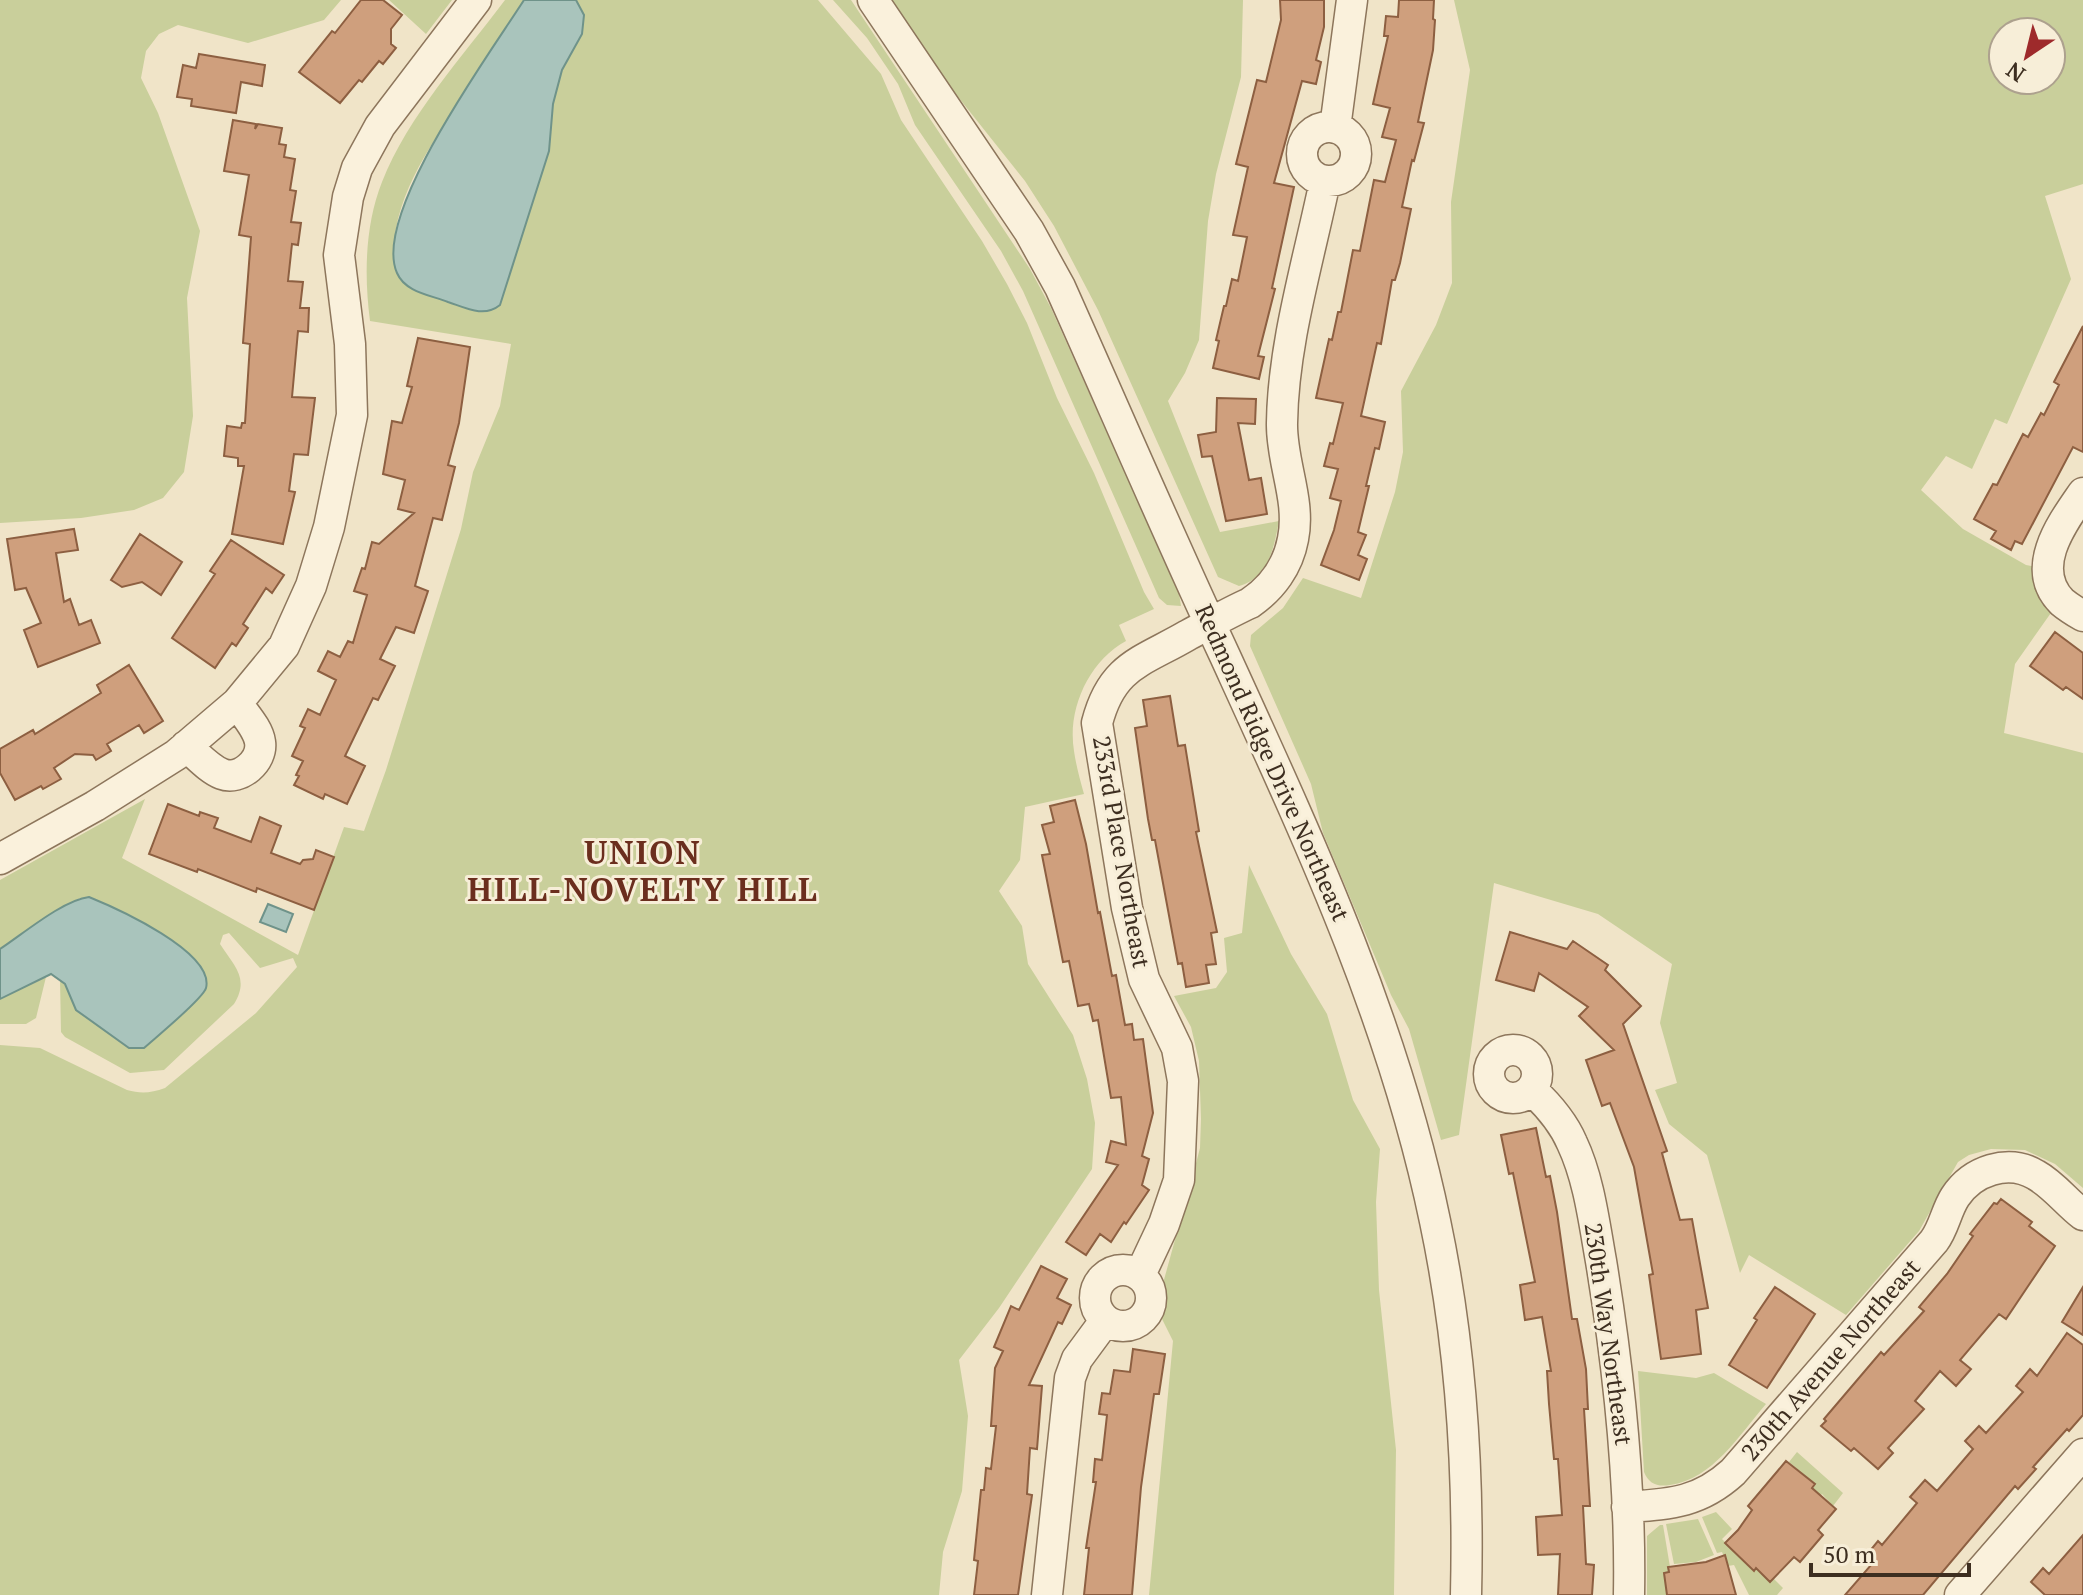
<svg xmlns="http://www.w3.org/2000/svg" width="2083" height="1595" font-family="'PT Serif',serif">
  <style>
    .green { fill: #c9cf9b; fill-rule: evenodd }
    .water { fill: #a9c4bc; stroke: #6f938a; stroke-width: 2 }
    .building { fill: #cf9f7d; stroke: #8d5f41; stroke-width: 2 }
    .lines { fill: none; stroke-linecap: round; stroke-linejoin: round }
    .minor-casing { stroke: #8d765c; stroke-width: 33 }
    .minor { stroke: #faf1dc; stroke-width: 30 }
    .labels { text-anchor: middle; stroke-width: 6; stroke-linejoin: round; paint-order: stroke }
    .street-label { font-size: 24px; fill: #3d2e20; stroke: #f7eed8 }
    .district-label { font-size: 32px; font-weight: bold; letter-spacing: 2px; fill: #6b2e1e; stroke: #f7eed8 }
  </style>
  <rect width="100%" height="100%" fill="#f0e4c8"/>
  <path class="green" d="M0 0H341L324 20 248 43 178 25 159 34 146 51 141 78 158 113 200 231 187 298 193 416 184 472 163 498 134 510 81 518 0 523Z
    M389 0H452L426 34Z
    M505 0H524C504 31 484 63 464 94 432 145 382 209 397 274L549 151C549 124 552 95 563 69 574 42 593 31 576 0H818L881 74 901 120 982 241 1007 284 1027 323 1057 398 1094 473 1144 592 1154 609 1119 625 1126 641C1089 661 1067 709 1074 751 1076 765 1080 780 1084 794L1025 807 1020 860 999 891 1022 926 1028 964 1073 1035 1087 1079 1095 1123 1092 1169 999 1308 959 1360 968 1416 962 1491 943 1552 939 1595H0V1045L40 1048 127 1090C141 1094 151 1093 165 1088L256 1013 297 967 293 958 260 968 229 933 223 935 220 944C234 966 250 978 234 1004L164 1070 130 1073 65 1037 61 1032 60 979 65 984 76 1010 129 1048H144L203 994 80 898 0 949V880L145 799 122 858 298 955 344 827 364 831 386 770 461 529 473 472 500 406 511 344 370 321C364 275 365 225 382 182 408 116 463 56 505 0Z
    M833 0H851L1030 269 1051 308 1179 593 1181 606 1167 605 1159 598 1023 291 1001 251 915 125 898 84 867 38Z
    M890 0H1243L1241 77 1216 174 1208 221 1199 340 1185 373 1168 401 1220 532 1279 521C1274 547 1269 578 1239 586L1218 577 1098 310 1054 226 1025 181 943 78Z
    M1454 0H2083V184L2045 196 2071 279 2007 424 1995 419 1972 469 1946 456 1921 490 1963 529 2026 565 2037 567 2053 610 2015 664 2004 733 2083 753V1188L2055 1164 2025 1150 1991 1149 1969 1155 1958 1162 1919 1231 1846 1315 1749 1255 1740 1273 1707 1155 1669 1124 1655 1090 1677 1083 1660 1023 1672 964 1598 914 1494 883 1459 1135 1441 1140 1409 1029 1391 995 1323 833 1311 784 1250 646 1251 635 1283 608 1303 578 1361 598 1395 492 1403 452 1401 391 1436 325 1452 283 1451 202 1470 70ZM2003 32H2051V80H2003Z
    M1249 865 1291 954 1327 1014 1353 1100 1380 1149 1376 1202 1379 1290 1396 1450 1394 1595H1149L1173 1341 1160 1315 1162 1287 1194 1171 1200 1148 1201 1119 1199 1061 1191 1027 1174 996 1216 988 1227 972 1224 938 1242 933Z
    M46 977 36 1018 26 1024H0V999Z
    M1638 1371 1696 1378 1714 1373 1766 1404C1739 1435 1713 1479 1670 1485 1657 1487 1649 1484 1644 1472Z
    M1797 1452 1843 1493 1833 1506 1822 1494 1820 1496 1812 1488 1815 1484 1789 1462Z
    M1716 1512 1732 1529 1722 1539 1753 1571 1760 1565 1783 1588 1777 1595H1749L1734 1565 1728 1566 1722 1552 1717 1553 1702 1517Z
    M1698 1519 1714 1555 1696 1562 1674 1564 1666 1524Z
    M1660 1525H1663L1670 1567 1669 1572 1664 1574 1667 1595H1647V1536Z"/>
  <path class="water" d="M524 0H576L584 15 582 34 562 70 553 104 549 151 500 305C484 318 466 308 448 302 430 295 405 292 397 273 371 215 491 52 524 0Z
    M89 897C116 908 215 952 206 988 203 999 155 1038 144 1048H129L76 1010 65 984 51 974 0 999V949C23 934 63 900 89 897Z
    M268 904 293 914 286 932 260 922Z"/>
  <path class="building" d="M361 0H383L402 15 391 29V44L396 48 383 64 379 61 362 82 359 80 340 103 299 72 332 31 335 33Z
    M1280 0H1324V27L1316 60 1321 62 1316 84 1302 81 1274 183 1294 187 1272 288 1275 289 1258 356 1264 357 1259 379 1213 368 1219 341 1216 340 1224 306H1226L1232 279 1238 281 1247 237 1233 235 1248 167 1236 164 1257 80 1266 82 1281 20Z
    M1399 0H1434L1433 19 1435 20 1433 50 1418 122 1424 123 1414 161 1412 160 1402 207 1411 209 1400 263 1395 280H1392L1381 344 1377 343 1361 416 1385 422 1379 449 1375 448 1366 486H1369L1358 532 1366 535 1358 555 1367 559 1359 580 1321 565 1334 530 1341 501 1330 498 1338 469 1324 466 1330 443 1333 444 1343 403 1316 398 1329 339 1332 340 1338 312H1341L1353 250 1360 251 1374 180 1385 182 1396 140 1382 137 1390 108 1373 104 1388 36H1384L1386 16 1398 17Z
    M199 54 265 65 262 86 241 82 236 113 191 106 192 99 177 97 183 65 196 68Z
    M233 120 256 124 255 129 258 124 282 128 279 144 286 145 284 157 295 159 290 190 296 191 291 222 301 223 298 245 292 244 288 281 303 282 300 308H309L308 332 298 331 292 397 315 398 308 455 294 454 289 491 295 492 283 544 232 534 244 466H238V458L224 456 227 426 241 428 242 423H245L250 344 243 343 251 237 239 235 249 175 224 171Z
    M2083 326V452L2073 447 2022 544 2015 541 2011 550 1991 539 1996 531 1974 519 1993 484 1997 485 2023 434 2028 437 2041 413 2044 415 2059 385 2054 382Z
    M418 338 470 347 459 423 448 465 455 467 442 520 433 518 415 586 428 591 414 633 396 627 380 659 395 666 378 700 373 698 345 756 365 766 347 804 325 794 323 799 294 785 299 776 296 775 303 761 292 756 305 728 300 726 308 709 320 715 336 680 318 671 328 651 340 657 348 641 353 643 367 595 354 591 362 568 365 569 372 542 379 544 414 513 398 509 405 480 383 474 392 421 402 423 412 387 407 386Z
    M1217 398 1256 399 1255 424 1238 423 1249 480 1261 478 1267 514 1226 521 1212 456 1202 457 1198 435 1216 432Z
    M74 529 78 550 56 553 64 602 70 599 79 625 91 620 100 643 38 667 24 630 41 623 26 588 15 590 7 539Z
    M140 534 182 562 161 595 142 582 122 587 111 580Z
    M231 540 284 575 272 593 266 588 243 624 248 628 236 646 232 643 215 668 172 638 215 574 210 571Z
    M2055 632 2083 653V699L2066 687 2063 690 2030 666Z
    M129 665 163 721 144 733 139 725 107 744 111 751 96 760 93 755 75 754 54 768 61 779 43 789 41 786 15 800 0 773V749L33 730 35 734 101 693 97 685Z
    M1170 696 1178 746 1185 745 1199 831 1196 832 1217 932 1211 933 1216 964 1206 965 1209 983 1186 987 1182 963 1178 964 1155 840H1152L1148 819 1135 728 1147 726 1143 700Z
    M1075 800 1086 844 1098 913 1100 912 1112 976 1116 975 1125 1025 1132 1024 1134 1040 1143 1039 1153 1113 1142 1156 1149 1159 1142 1185 1149 1190 1126 1224 1124 1222 1111 1242 1100 1234 1086 1255 1066 1242 1118 1165 1106 1162 1111 1141 1126 1145 1121 1097 1111 1098 1098 1020 1093 1021 1089 1004 1078 1006 1069 961 1063 962 1042 855 1050 854 1042 825 1054 822 1050 806Z
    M168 804 199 816 200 812 218 818 214 828 251 842 260 817 281 826 271 853 300 864 303 860 313 859 316 850 334 857 314 910 257 888 256 892 198 869 197 872 149 854Z
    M1510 932 1567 949 1573 941 1608 965 1605 970 1641 1006 1623 1024 1667 1151 1662 1153 1680 1220 1692 1219 1708 1308 1696 1310 1701 1354 1661 1359 1649 1275 1653 1274 1634 1167 1610 1103 1602 1106 1586 1060 1614 1050 1579 1016 1588 1007 1539 973 1534 991 1496 980Z
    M1536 1128 1546 1177 1550 1176 1557 1212 1572 1319H1577L1586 1369 1588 1409H1584L1590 1506H1583L1586 1564 1594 1565 1592 1595H1558L1560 1554 1538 1555 1536 1517 1562 1515 1558 1459H1554L1549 1404 1547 1371H1551L1542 1317 1525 1320 1520 1285 1535 1282 1513 1173 1509 1174 1501 1135Z
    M2001 1199 2032 1222 2029 1226 2055 1246 2006 1319 1999 1314 1960 1360 1971 1369 1956 1386 1940 1371 1915 1401 1924 1409 1888 1448 1893 1453 1878 1469 1854 1448 1851 1451 1821 1426 1826 1421 1824 1419 1881 1352 1884 1355 1924 1311 1919 1307 1947 1274 1973 1236 1970 1234 1994 1203 1997 1204Z
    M1041 1266 1067 1279 1057 1298 1071 1305 1062 1324 1058 1322 1029 1385 1042 1386 1037 1449 1030 1448 1027 1494 1032 1495 1018 1595H974L978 1561 974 1560 981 1490H984L986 1468 991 1469 996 1426H991L995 1368 1003 1351 994 1347 1011 1306 1019 1310Z
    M1775 1287 1815 1314 1767 1388 1729 1365 1757 1320 1754 1318Z
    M2083 1287V1335L2062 1322Z
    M2067 1333 2083 1345V1415L2069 1431 2067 1429 2033 1467 2036 1469 2018 1489 2015 1486 1923 1595H1845L1872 1564 1864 1558 1878 1541 1882 1545 1917 1503 1910 1497 1925 1480 1937 1491 1973 1449 1965 1441 1979 1426 1986 1433 2023 1392 2016 1386 2030 1369 2037 1376Z
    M1133 1349 1165 1354 1159 1394H1154L1141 1487 1132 1595H1084L1089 1548H1086L1096 1482H1093L1095 1459 1102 1460 1107 1415 1099 1414 1102 1393 1110 1394 1114 1370 1130 1372Z
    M1786 1461 1815 1484 1812 1488 1836 1509 1818 1530 1823 1535 1800 1562 1794 1557 1770 1582 1756 1568 1754 1571 1725 1543 1738 1530 1752 1510 1748 1506Z
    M2083 1535V1595H2045L2031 1582 2043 1568 2049 1574Z
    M1725 1555 1736 1595H1667L1664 1573 1669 1572 1668 1567 1706 1562Z"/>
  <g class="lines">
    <defs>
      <path id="minor" d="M873 0 1029 231 1060 287C1115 410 1168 534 1225 656 1309 840 1394 1022 1435 1221 1461 1344 1469 1470 1466 1595
        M1302 154a27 27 0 1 1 54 0a27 27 0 1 1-54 0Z
        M1335 128 1352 0
        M2083 493C2063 522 2028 568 2062 602 2068 607 2076 612 2083 616
        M186 746C197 755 209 769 222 774 240 781 263 761 260 742 258 728 244 714 237 703
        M0 859 95 806 176 755 237 703 284 646 311 586 329 527 352 415 350 344 339 255 348 197 357 168 380 126 476 0
        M1489 1074a24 24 0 1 1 48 0a24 24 0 1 1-48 0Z
        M1532 1090C1548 1105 1563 1122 1572 1143 1589 1179 1594 1222 1601 1261 1619 1371 1631 1483 1629 1595
        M1095 1298a28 28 0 1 1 56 0a28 28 0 1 1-56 0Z
        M1140 1275 1164 1224 1179 1180 1183 1081 1177 1048 1144 979 1127 908 1097 723C1112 665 1142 662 1188 635 1209 624 1228 613 1250 603 1272 588 1288 566 1293 539 1301 500 1281 462 1282 423 1283 343 1309 259 1325 181
        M1627 1507C1670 1504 1699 1503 1733 1472L1934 1241C1944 1228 1946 1211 1955 1197 1972 1171 2008 1158 2036 1175 2054 1185 2067 1203 2083 1215
        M1047 1595 1070 1378 1077 1359 1105 1321
        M1960 1595 2083 1454"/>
    </defs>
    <use href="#minor" class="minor-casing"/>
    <use href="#minor" class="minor"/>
  </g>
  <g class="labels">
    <g class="street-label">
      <text transform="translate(1272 763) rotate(66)" y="8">Redmond Ridge Drive Northeast</text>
      <text transform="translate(1121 852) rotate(80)" y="8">233rd Place Northeast</text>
      <text transform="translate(1608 1334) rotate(82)" y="8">230th Way Northeast</text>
      <text transform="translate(1831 1360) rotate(-49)" y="8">230th Avenue Northeast</text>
    </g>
    <g class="district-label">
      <text x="643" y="864">UNION<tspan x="643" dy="37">HILL-NOVELTY HILL</tspan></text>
    </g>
  </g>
  <g transform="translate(2027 56) rotate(215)"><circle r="38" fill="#f7eed8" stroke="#ada18e" stroke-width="2"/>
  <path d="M0-6L14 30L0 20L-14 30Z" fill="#9e2a2b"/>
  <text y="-12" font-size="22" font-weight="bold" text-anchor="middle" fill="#3d2e20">N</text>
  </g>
  <path d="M1811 1563v12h158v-12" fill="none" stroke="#3d2e20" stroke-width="4"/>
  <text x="1823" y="1563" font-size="24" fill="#3d2e20" stroke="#f7eed8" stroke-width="6" paint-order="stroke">50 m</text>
</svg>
